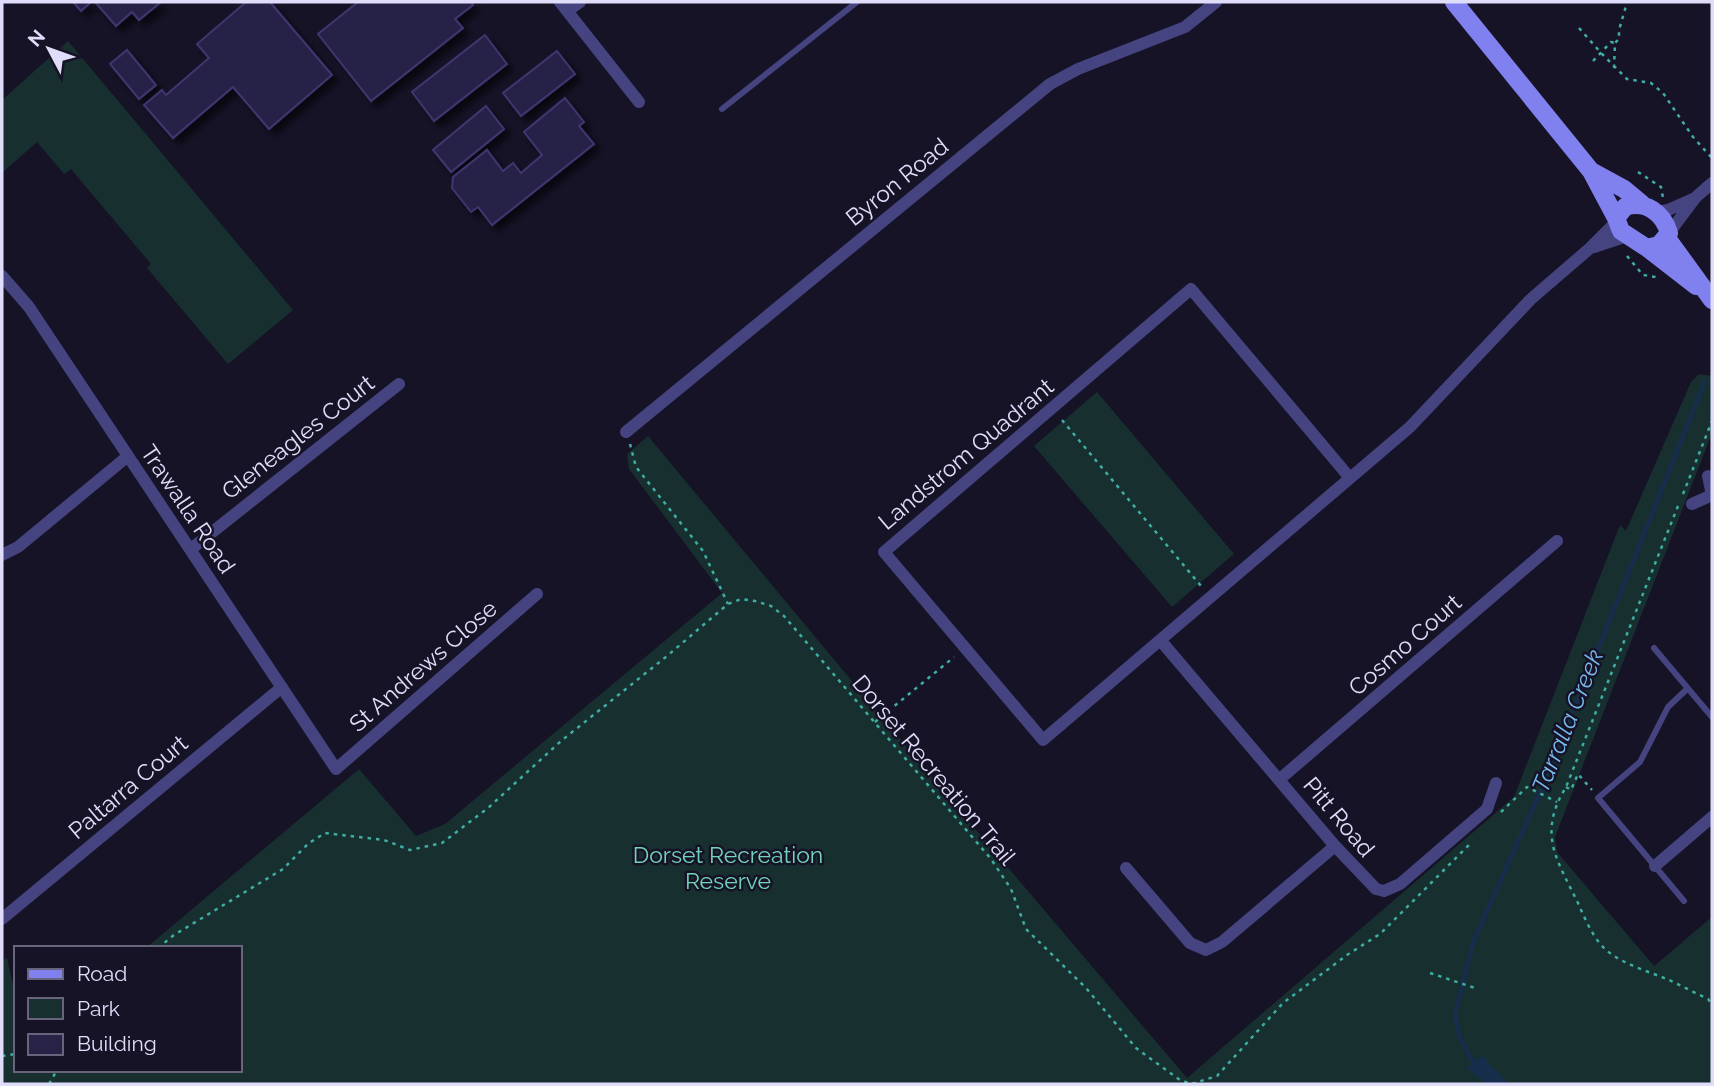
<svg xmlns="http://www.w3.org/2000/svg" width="1714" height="1086" font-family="Raleway,sans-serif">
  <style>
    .green { fill: #17302f }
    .water { fill: #172d4c }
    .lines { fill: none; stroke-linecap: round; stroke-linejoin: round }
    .stream { stroke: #172d4c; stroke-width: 4.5 }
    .building { fill: #282246; stroke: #40366f; stroke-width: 2; filter: url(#shadow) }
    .path { stroke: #3fada4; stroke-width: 2.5; stroke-dasharray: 3.5 5; stroke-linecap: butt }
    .service { stroke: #454480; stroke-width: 6 }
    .minor { stroke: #454480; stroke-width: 12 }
    .secondary { stroke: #8080ef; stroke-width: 18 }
    .labels { text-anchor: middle; stroke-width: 5; stroke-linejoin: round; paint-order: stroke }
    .street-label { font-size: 23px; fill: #e0ddfb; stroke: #161327 }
    .park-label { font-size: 23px; fill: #71d3b8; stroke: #161327 }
    .water-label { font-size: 24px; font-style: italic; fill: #78baee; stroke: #161327 }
  </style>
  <defs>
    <filter id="shadow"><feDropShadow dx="6" dy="6" stdDeviation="3.5" flood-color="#0009"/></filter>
  </defs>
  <rect width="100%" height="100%" fill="#161327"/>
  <path class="green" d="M68 41 293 310 228 364 147 268 151 264 71 169 64 174 37 142 2 173V100Z
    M1699 374 1712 376V433L1555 837 1557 852 1654 966 1712 917V1084H2V960L7 958 16 998V1070H240V948H146L359 769 416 836 445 824 722 593 629 469 627 454 648 436 959 810 1187 1078 1514 797 1620 525 1626 531 1691 382Z
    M1097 392 1234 554 1172 607 1034 446Z"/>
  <path class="water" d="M1483 1055 1491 1066 1509 1084H1483L1482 1080 1466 1068Z"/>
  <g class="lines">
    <path class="stream" d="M1473 1062 1459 1037 1455 1013 1474 940 1546 779 1705 381"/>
  </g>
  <path class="building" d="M73 2H91L81 11Z
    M95 2H161L139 20 132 12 116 26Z
    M246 2H270L332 75 269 129 233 87 173 138 144 105 162 90 166 95 209 58 197 44Z
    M358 2H471L473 5 455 19 463 28 371 101 318 34Z
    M485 35 507 64 434 121 412 92Z
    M127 50 156 85 139 99 110 64Z
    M557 51 575 74 521 116 503 93Z
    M565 98 584 122 579 126 594 144 492 225 478 207 471 212 452 188 453 177 487 150 503 171 513 163 521 173 542 155 524 132Z
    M486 106 504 129 451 172 433 150Z"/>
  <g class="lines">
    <path class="path" d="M1579 28 1602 54 1627 79 1651 83 1663 93 1693 137 1712 158
      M1593 61 1611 42 1615 43
      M1614 68 1615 43 1619 39V30L1626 6
      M1638 172 1661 187 1663 198
      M1627 256 1643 275 1656 277
      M1062 420 1201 586
      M630 444 636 467 703 551 728 604
      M1683 494 1712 421
      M1678 506 1566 787C1537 834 1557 860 1578 903 1585 919 1593 938 1606 950 1624 965 1648 971 1669 980 1682 986 1695 993 1708 999L1712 1004
      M875 722 954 657
      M1566 787 1571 790 1578 774 1592 790
      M1501 812 1527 787 1557 802
      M158 948 174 935 283 869 309 843 325 833 384 840 410 850 442 843 488 808 561 741 667 656 728 604 741 599 755 601 771 606 784 616 991 859 1011 889 1026 929 1086 988 1136 1048 1180 1080 1191 1084 1217 1076 1283 1003 1347 955 1380 934 1472 842
      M1430 973 1478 989
      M2 1056 16 1054
      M49 1084 57 1070"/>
    <path class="service" d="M722 109 857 2
      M1654 648 1712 717
      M1684 901 1598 798 1640 762 1668 707 1687 689"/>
    <path class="minor" d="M560 2 639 102
      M567 11 580 2
      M1656 212 1668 210 1693 199
      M1669 233 1696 197 1712 183
      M1594 247 1627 236
      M2 276 29 307 336 769 537 594
      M626 432 1050 84 1078 69 1185 27 1216 2
      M1350 478 1191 289 884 552 1043 740 1410 427 1531 299 1589 249 1616 222
      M1692 504 1712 495 1708 476
      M191 549 399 384
      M2 555 18 547 128 456
      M1161 641 1335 846 1376 889 1384 891 1400 884 1487 809 1496 783
      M1280 779 1557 541
      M1655 866 1712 817
      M1126 868 1190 943 1206 950 1222 942 1335 846
      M2 919 282 687"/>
    <path class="secondary" d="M1454 2 1591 171 1616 218 1621 231 1647 248 1659 245 1669 233C1663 213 1646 200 1625 207L1616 218
      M1591 171 1624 189 1642 204
      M1667 238 1712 300
      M1647 248 1696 286"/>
  </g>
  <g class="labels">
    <g class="street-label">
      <text transform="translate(897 182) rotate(-39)" y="8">Byron Road</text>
      <text transform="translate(298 437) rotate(-38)" y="8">Gleneagles Court</text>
      <text transform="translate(966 454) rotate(-40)" y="8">Landstrom Quadrant</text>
      <text transform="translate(188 509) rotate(56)" y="8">Trawalla Road</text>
      <text transform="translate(1405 645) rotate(-41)" y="8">Cosmo Court</text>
      <text transform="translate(423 666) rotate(-41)" y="8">St Andrews Close</text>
      <text transform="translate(934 770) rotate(50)" y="8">Dorset Recreation Trail</text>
      <text transform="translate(128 787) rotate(-40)" y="8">Paltarra Court</text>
      <text transform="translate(1339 817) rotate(50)" y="8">Pitt Road</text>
    </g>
    <g class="park-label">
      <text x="728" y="863">Dorset Recreation<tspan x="728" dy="26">Reserve</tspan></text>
    </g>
    <g class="water-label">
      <text transform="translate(1568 721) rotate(-68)" y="8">Tarralla Creek</text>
    </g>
  </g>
  <rect width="1714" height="1086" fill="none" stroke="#e0ddfb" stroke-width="7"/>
  <rect x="14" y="946" width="228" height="126" fill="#161327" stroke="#67647c" stroke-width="2"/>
  <rect x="28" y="969" width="35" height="10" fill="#8080ef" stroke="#67647c" stroke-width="2"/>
  <text x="77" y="981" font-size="21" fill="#e0ddfb">Road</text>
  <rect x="28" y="998" width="35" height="21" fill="#17302f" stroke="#67647c" stroke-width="2"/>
  <text x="77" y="1016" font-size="21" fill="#e0ddfb">Park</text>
  <rect x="28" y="1034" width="35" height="21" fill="#282246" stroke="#67647c" stroke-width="2"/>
  <text x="77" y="1051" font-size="21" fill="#e0ddfb">Building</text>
  <g transform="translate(49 49) rotate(311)" stroke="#161327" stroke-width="5" paint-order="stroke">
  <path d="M0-5L12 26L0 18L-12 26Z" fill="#e0ddfb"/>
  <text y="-10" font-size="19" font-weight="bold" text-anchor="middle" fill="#e0ddfb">N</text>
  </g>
</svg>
